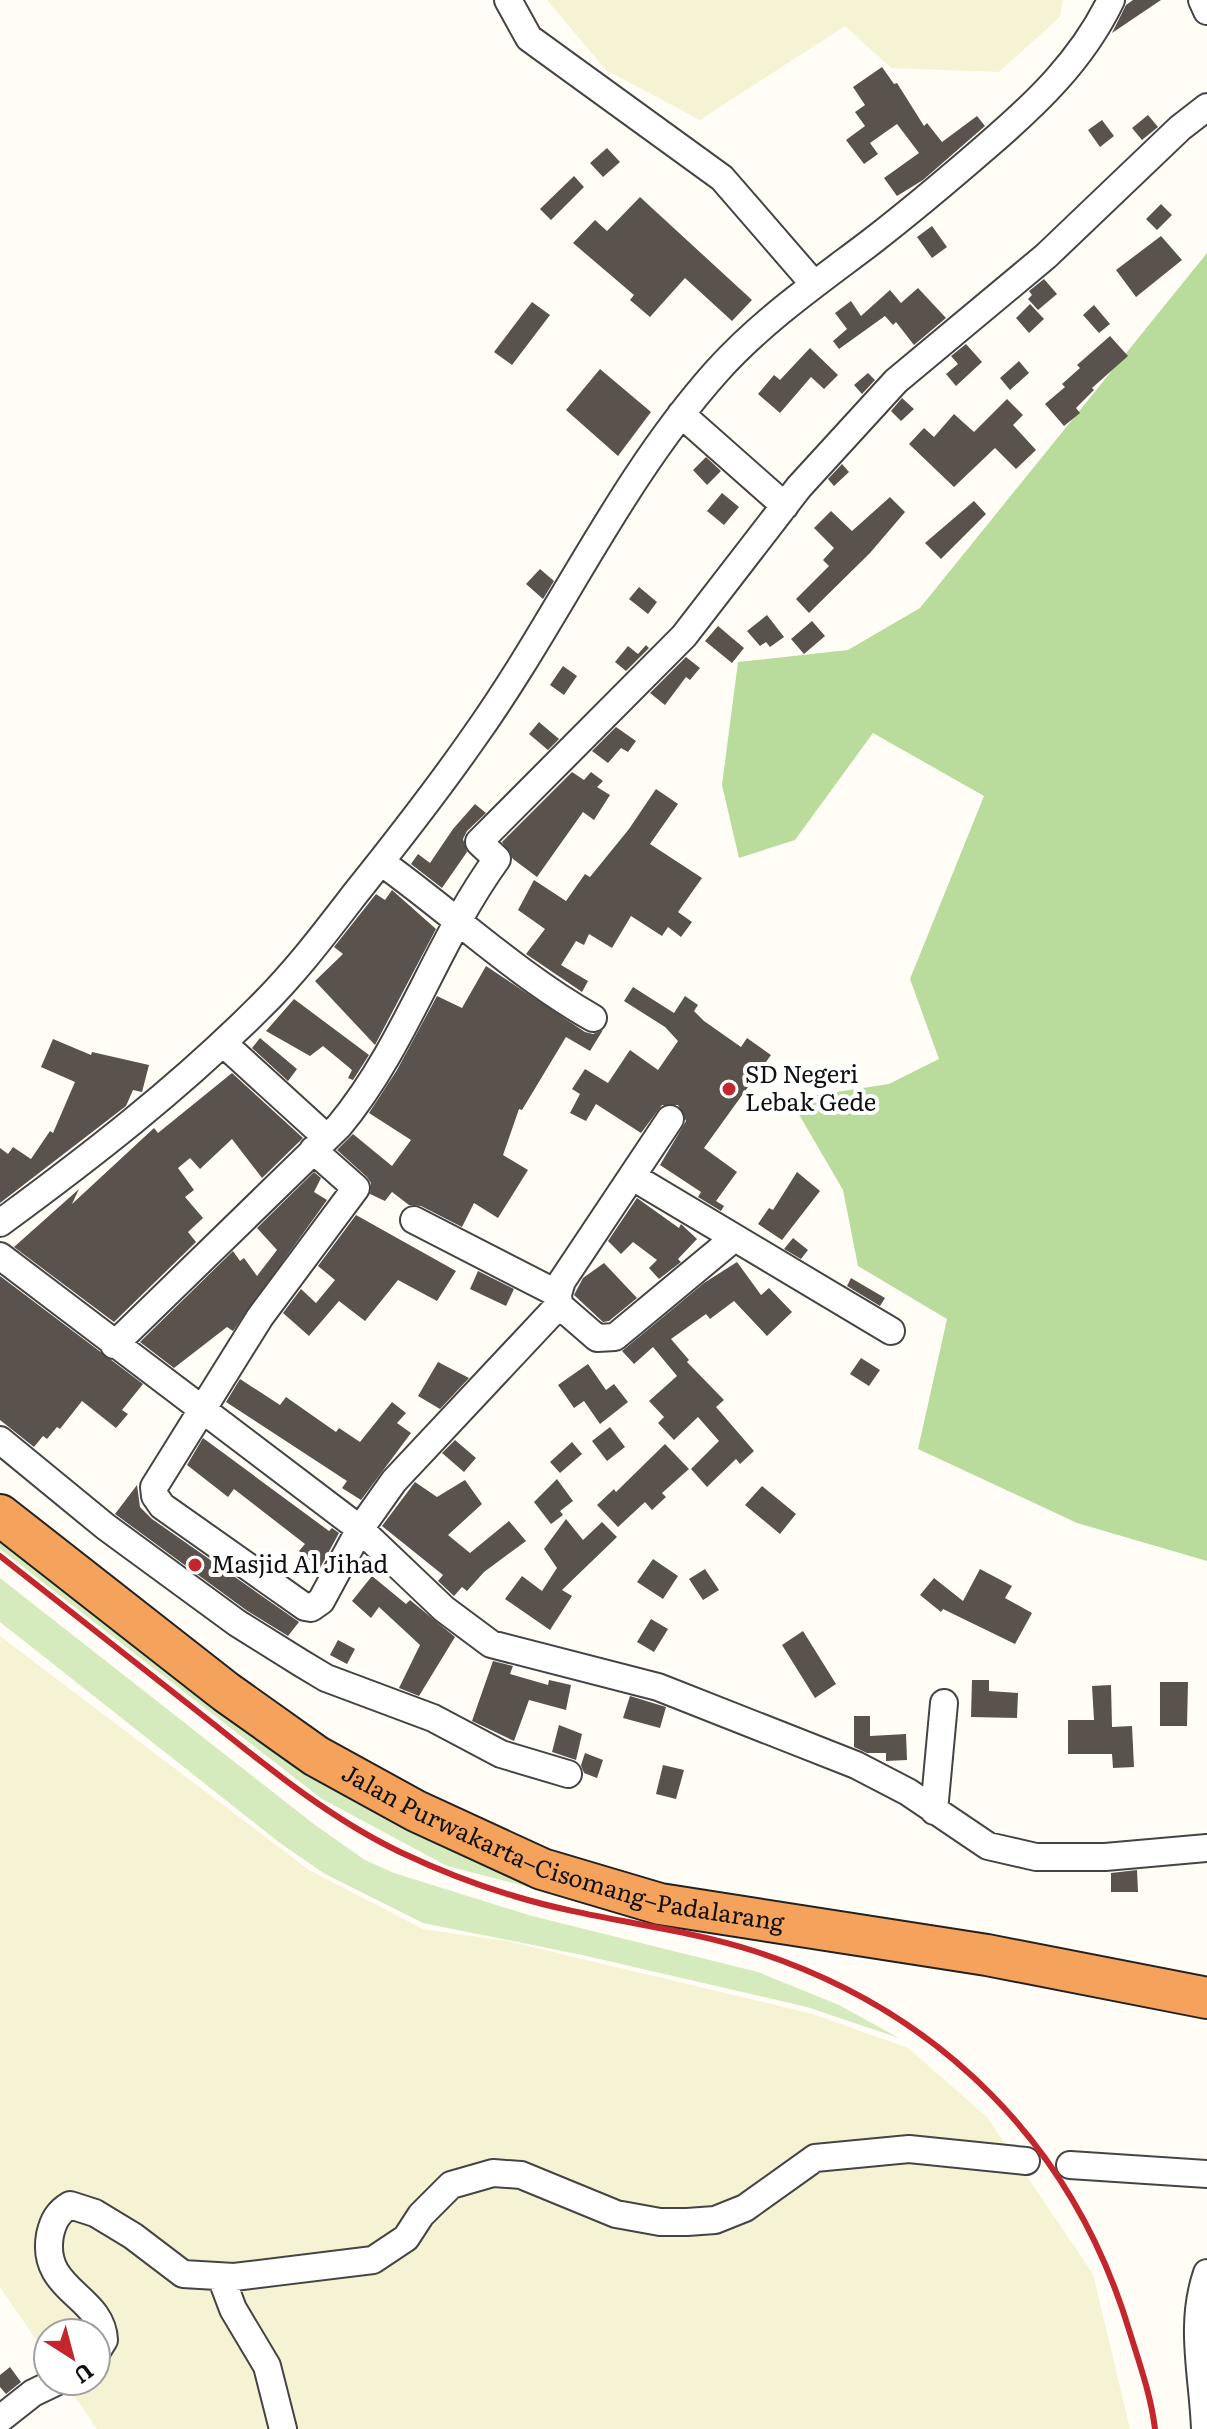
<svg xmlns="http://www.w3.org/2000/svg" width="1207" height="2429" font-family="Literata,serif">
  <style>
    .farmland { fill: #f6f3d4 }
    .green { fill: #d5ebbd }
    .forest { fill: #b9dc9c }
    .building { fill: #5a524d }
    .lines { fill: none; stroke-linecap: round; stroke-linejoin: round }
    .minor-casing { stroke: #444; stroke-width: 30 }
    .highway-casing { stroke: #222; stroke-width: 44 }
    .minor { stroke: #fff; stroke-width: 26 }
    .highway { stroke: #f5a25d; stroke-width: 40 }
    .rail { stroke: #c4262e; stroke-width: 6 }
    .poi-dot { fill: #c4262e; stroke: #fff; stroke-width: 3 }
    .labels { text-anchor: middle; stroke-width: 8; stroke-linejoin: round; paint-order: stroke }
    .poi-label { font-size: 24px; fill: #111; stroke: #fff; text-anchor: start }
    .street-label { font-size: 24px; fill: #111; stroke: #fff }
  </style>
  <rect width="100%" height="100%" fill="#fffdf5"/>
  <path class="farmland" d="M547 0H1063L1060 17 999 72 891 68 845 26 700 120 606 70Z
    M0 1636 309 1870 423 1929 507 1941 813 2014 908 2048 987 2117 1093 2274 1130 2429H97L64 2381H96V2333H48V2357L0 2287Z"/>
  <path class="green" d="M0 1534 331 1784 422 1837 501 1871 653 1919 447 1866 322 1799 0 1549Z
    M0 1578 315 1825 365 1860 394 1873 532 1916 758 1972 839 2005 899 2038 807 2007 582 1955 423 1923 325 1874 280 1843 0 1622Z"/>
  <path class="forest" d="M1207 253V1561L1077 1523 918 1449 947 1319 858 1266 843 1190 790 1099 889 1084 939 1059 910 979 984 796 873 733 795 840 739 858 722 785 738 662 848 650 920 608Z"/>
  <path class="building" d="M1133 0H1161L1112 33 1126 5Z
    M882 67 894 84 897 83 924 126 927 123 942 142 977 116 985 126 923 180 897 196 884 178 919 153 897 124 870 143 878 154 864 164 846 140 865 126 855 112 865 105 853 87Z
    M1148 115 1158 127 1142 140 1132 128Z
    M1102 120 1114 136 1100 147 1088 130Z
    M607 148 620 162 603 177 590 163Z
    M574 176 584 187 551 220 540 209Z
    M640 197 752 300 732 321 685 278 650 317 630 300 634 295 573 243 595 220 607 231Z
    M1161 204 1172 215 1157 230 1146 219Z
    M932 226 947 247 932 258 917 237Z
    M1161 236 1182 260 1136 297 1116 270Z
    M1044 279 1057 294 1038 310 1028 299 1032 295 1029 291Z
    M918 288 946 318 914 345 896 322 893 325 885 316 839 349 833 341 847 329 835 313 851 301 861 316 890 290 901 303Z
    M532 302 550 315 512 365 494 352Z
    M1030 304 1044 319 1029 333 1016 318Z
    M1094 305 1110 324 1099 333 1083 315Z
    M1110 336 1128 356 1092 388 1094 390 1076 408 1080 413 1064 426 1045 404 1065 387 1062 384 1080 368 1077 365Z
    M966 344 982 362 956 386 946 374 958 364 951 356Z
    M810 348 838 375 824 389 811 377 780 413 758 394 774 375 780 380Z
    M1019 361 1029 373 1010 390 1000 378Z
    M600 369 651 412 618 456 566 410Z
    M868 373 875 380 862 394 854 385Z
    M902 398 914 409 901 421 891 411Z
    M1007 399 1023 415 1013 425 1036 450 1016 469 995 448 954 487 909 444 924 428 934 437 954 414 974 432Z
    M706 457 721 471 707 485 693 470Z
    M842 464 849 472 834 486 828 479Z
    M722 493 739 507 724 525 707 511Z
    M890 497 905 512 870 553 809 613 796 599 829 566 823 560 834 548 814 528 831 511 852 531Z
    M974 501 986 514 941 559 925 543Z
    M540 569 554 581 543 599 526 584Z
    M639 587 657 602 648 614 629 599Z
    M767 615 784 637 770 647 766 642 760 646 747 631Z
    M812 621 825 636 804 654 791 639Z
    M718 626 744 648 732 663 705 641Z
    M646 645 649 648 626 671 615 662 628 646 638 654Z
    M686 657 700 668 690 680 686 677 665 705 650 693Z
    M563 666 577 676 564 695 550 685Z
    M539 722 559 739 548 750 529 734Z
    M616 727 636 741 628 752 621 748 608 763 592 751Z
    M572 772 584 780 591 772 603 781 597 787 610 795 594 820 583 812 537 877 513 859 502 842Z
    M656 789 678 804 650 844 702 878 678 912 692 922 681 937 668 927 662 936 631 916 612 948 589 934 584 945 576 941 561 965 588 981 582 992 526 954 545 929 518 910 534 880 566 901 585 874 590 877 629 829Z
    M475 804 486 813 467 831 463 839 467 852 442 888 411 864 418 854 430 863 453 829Z
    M392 890 436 929 375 1045 315 981 343 954 334 947 376 894 385 900Z
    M486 966 585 1032 593 1034 603 1030 590 1051 566 1037 522 1110 519 1109 503 1155 528 1170 498 1218 474 1203 462 1227 421 1206 409 1205 392 1192 385 1201 370 1194 371 1183 367 1177 337 1150 353 1134 392 1166 411 1140 369 1113 397 1070 437 996 462 1008Z
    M633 987 674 1013 685 996 698 1005 694 1011 704 1021 741 1047 747 1038 771 1055 704 1148 737 1172 716 1201 724 1206 721 1211 698 1197 701 1192 660 1165 686 1121 678 1105H662L641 1133 596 1104 586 1121 570 1113 580 1094 572 1089 585 1069 608 1083 630 1050 658 1070 678 1041 665 1027 624 1001Z
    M294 999 369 1055 353 1080 348 1078 352 1070 323 1046 310 1056 266 1031Z
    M260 1038 297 1069 288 1081 252 1048Z
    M53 1039 91 1055 92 1052 149 1065 142 1092 133 1090 126 1106 0 1203V1148L8 1154 13 1147 31 1159 50 1131 53 1133 75 1082 41 1067Z
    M232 1073 303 1138 262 1178 232 1139 200 1169 190 1158 178 1168 194 1190 185 1197 203 1218 188 1232 196 1242 114 1322 14 1247 79 1189 72 1204 154 1128 158 1133Z
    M314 1172 321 1178 314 1192 327 1200 233 1331 227 1327 174 1368 140 1342 233 1251 240 1261 244 1258 257 1276 277 1250 257 1228Z
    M797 1172 820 1191 782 1240 758 1224 769 1208 773 1210Z
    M637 1198 679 1228 681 1224 697 1239 678 1259 681 1262 659 1279 649 1268 657 1260 633 1242 621 1254 608 1241Z
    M356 1215 456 1271 437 1301 398 1280 365 1321 339 1301 309 1336 283 1313 301 1289 316 1303 335 1280 318 1266Z
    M793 1238 808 1250 801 1259 784 1249Z
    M737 1262 761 1295 769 1288 792 1312 767 1336 734 1301 710 1319 706 1314 671 1339 689 1360 687 1362 724 1400 716 1407 754 1451 740 1464 736 1459 707 1487 691 1469 719 1441 698 1417 674 1440 658 1423 664 1417 649 1401 677 1376 653 1347 634 1364 622 1351 704 1283Z
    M604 1263 637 1298 609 1321 603 1322 574 1295 583 1278Z
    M478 1271 514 1289 506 1306 470 1289Z
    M0 1276 143 1384 122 1410 128 1414 116 1428 82 1401 60 1429 57 1427 47 1439 43 1436 34 1447 0 1420Z
    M851 1278 885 1298 880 1306 847 1286Z
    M861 1358 880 1370 869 1386 850 1374Z
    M438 1362 469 1378 440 1409 418 1396Z
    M588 1364 606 1390 614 1384 628 1402 600 1424 584 1401 574 1408 558 1385Z
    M240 1379 280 1405 286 1397 336 1432 339 1428 360 1442 392 1402 406 1413 397 1423 411 1433 361 1500 342 1488 347 1481 226 1402Z
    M610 1427 625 1447 607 1461 592 1441Z
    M203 1438 329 1531 332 1528 339 1533 320 1568 299 1551 305 1544 234 1489 228 1497 187 1465Z
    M455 1440 476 1458 464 1472 442 1453Z
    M572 1442 582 1454 560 1473 550 1462Z
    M665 1444 689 1469 662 1493 666 1497 652 1510 645 1502 618 1527 597 1505 614 1489 616 1492Z
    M557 1479 573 1501 560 1511 563 1515 551 1524 534 1502Z
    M465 1480 482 1504 448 1535 470 1553 509 1521 526 1541 484 1572 467 1591 462 1587 454 1596 438 1581 443 1575 382 1526 415 1482 437 1497Z
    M137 1485 140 1507 152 1519 299 1622 288 1636 246 1610 115 1514Z
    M762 1486 796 1514 780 1534 745 1505Z
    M566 1519 583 1540 602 1522 617 1537 562 1590 572 1596 550 1630 505 1599 522 1576 542 1591 557 1568 544 1549Z
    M653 1559 678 1576 663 1599 637 1582Z
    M705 1569 719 1590 703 1600 689 1579Z
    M980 1569 1012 1586 1005 1598 1032 1613 1015 1644 943 1609 941 1612 920 1595 934 1578 963 1601Z
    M372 1576 406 1604 410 1600 455 1637 419 1696 399 1688 420 1645 379 1607 371 1618 352 1601Z
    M651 1619 668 1629 654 1652 637 1642Z
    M803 1631 836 1684 815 1698 782 1645Z
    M338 1640 355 1649 347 1664 330 1655Z
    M493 1661 513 1666 510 1674 548 1685 549 1680 571 1685 566 1710 529 1700 514 1741 472 1721Z
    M972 1680H989V1691L1018 1693 1017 1718 971 1717Z
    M1160 1682H1188L1187 1726H1160Z
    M1111 1685 1112 1727 1132 1726 1134 1767 1113 1768 1112 1754H1068V1720H1094L1092 1686Z
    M630 1696 666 1707 660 1728 623 1718Z
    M854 1716H870V1736L906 1734 907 1760 886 1761V1753H867L854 1747Z
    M559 1725 582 1734 576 1760 552 1752Z
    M585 1753 603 1760 597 1778 584 1773 581 1765Z
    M663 1765 684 1770 676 1799 656 1794Z
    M1137 1870 1138 1892H1111V1873Z
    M10 2367 21 2382 6 2394 0 2387V2375Z"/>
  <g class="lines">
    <defs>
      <path id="minor" d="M508 0 529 38 722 178 813 283
        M1202 0 1207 11
        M681 414 785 506
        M381 862C452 913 517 975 593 1018
        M223 1043 326 1137
        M670 1119 562 1281 558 1294 559 1305 597 1338 615 1337 733 1239
        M313 1150 356 1188 260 1317 154 1487 155 1496 162 1506 305 1607 311 1608 321 1601 360 1529 394 1481 559 1305
        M633 1177 891 1331
        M414 1220 558 1294
        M0 1223C90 1157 179 1088 258 1009 294 974 325 933 355 894 395 844 435 793 472 740 558 620 618 482 717 371 763 320 817 283 871 242 911 211 949 179 987 146 1037 103 1082 60 1111 0
        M0 1256 360 1529 444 1609 491 1644 658 1687 856 1765 908 1792 988 1846 1036 1857H1105L1207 1848
        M114 1345 339 1126C406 1045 436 943 497 859L479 842 684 636 799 487 896 381 1046 256 1180 128 1207 107
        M0 1440 106 1527 237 1623 301 1663 326 1678 433 1718 501 1754 568 1774
        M934 1811 944 1703
        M1070 2165 1207 2174
        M221 2277 233 2309 267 2366 283 2429
        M96 2353 104 2340C102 2295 40 2291 50 2235 53 2221 58 2212 70 2205L95 2213 133 2236 183 2274 234 2277 373 2260 406 2238 421 2215 451 2185 493 2173 521 2175 616 2214 660 2222H687L715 2220 745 2208 815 2158 909 2149 1026 2161
        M0 2419 33 2393 58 2381
        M1205 2429C1203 2375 1189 2325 1207 2273"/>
      <g id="highway">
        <path id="s1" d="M0 1515 226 1692 316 1756 416 1811 542 1869 660 1904 987 1955 1207 1998"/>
      </g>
    </defs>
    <use href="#minor" class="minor-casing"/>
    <use href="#highway" class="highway-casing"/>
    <use href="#minor" class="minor"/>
    <use href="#highway" class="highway"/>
    <path class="rail" d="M0 1556C70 1611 141 1667 211 1722 270 1769 331 1819 400 1852 436 1869 476 1885 514 1896 592 1920 676 1926 754 1951 940 2011 1074 2145 1130 2333 1140 2365 1151 2396 1155 2429"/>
  </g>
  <g class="poi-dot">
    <circle cx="729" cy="1089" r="8"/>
    <circle cx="195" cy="1565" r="8"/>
  </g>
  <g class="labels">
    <g class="poi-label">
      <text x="745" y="1083">SD Negeri<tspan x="745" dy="28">Lebak Gede</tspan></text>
      <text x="211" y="1573">Masjid Al Jihad</text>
    </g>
    <g class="street-label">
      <text dy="8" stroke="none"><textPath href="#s1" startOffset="664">Jalan Purwakarta–Cisomang–Padalarang</textPath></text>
    </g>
  </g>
  <g transform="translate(72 2357) rotate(144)"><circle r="38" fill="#ffffff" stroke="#a0a0a0" stroke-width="2"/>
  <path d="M0-6L14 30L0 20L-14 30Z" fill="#c4262e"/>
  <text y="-12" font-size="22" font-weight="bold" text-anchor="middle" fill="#111111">U</text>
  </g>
</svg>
